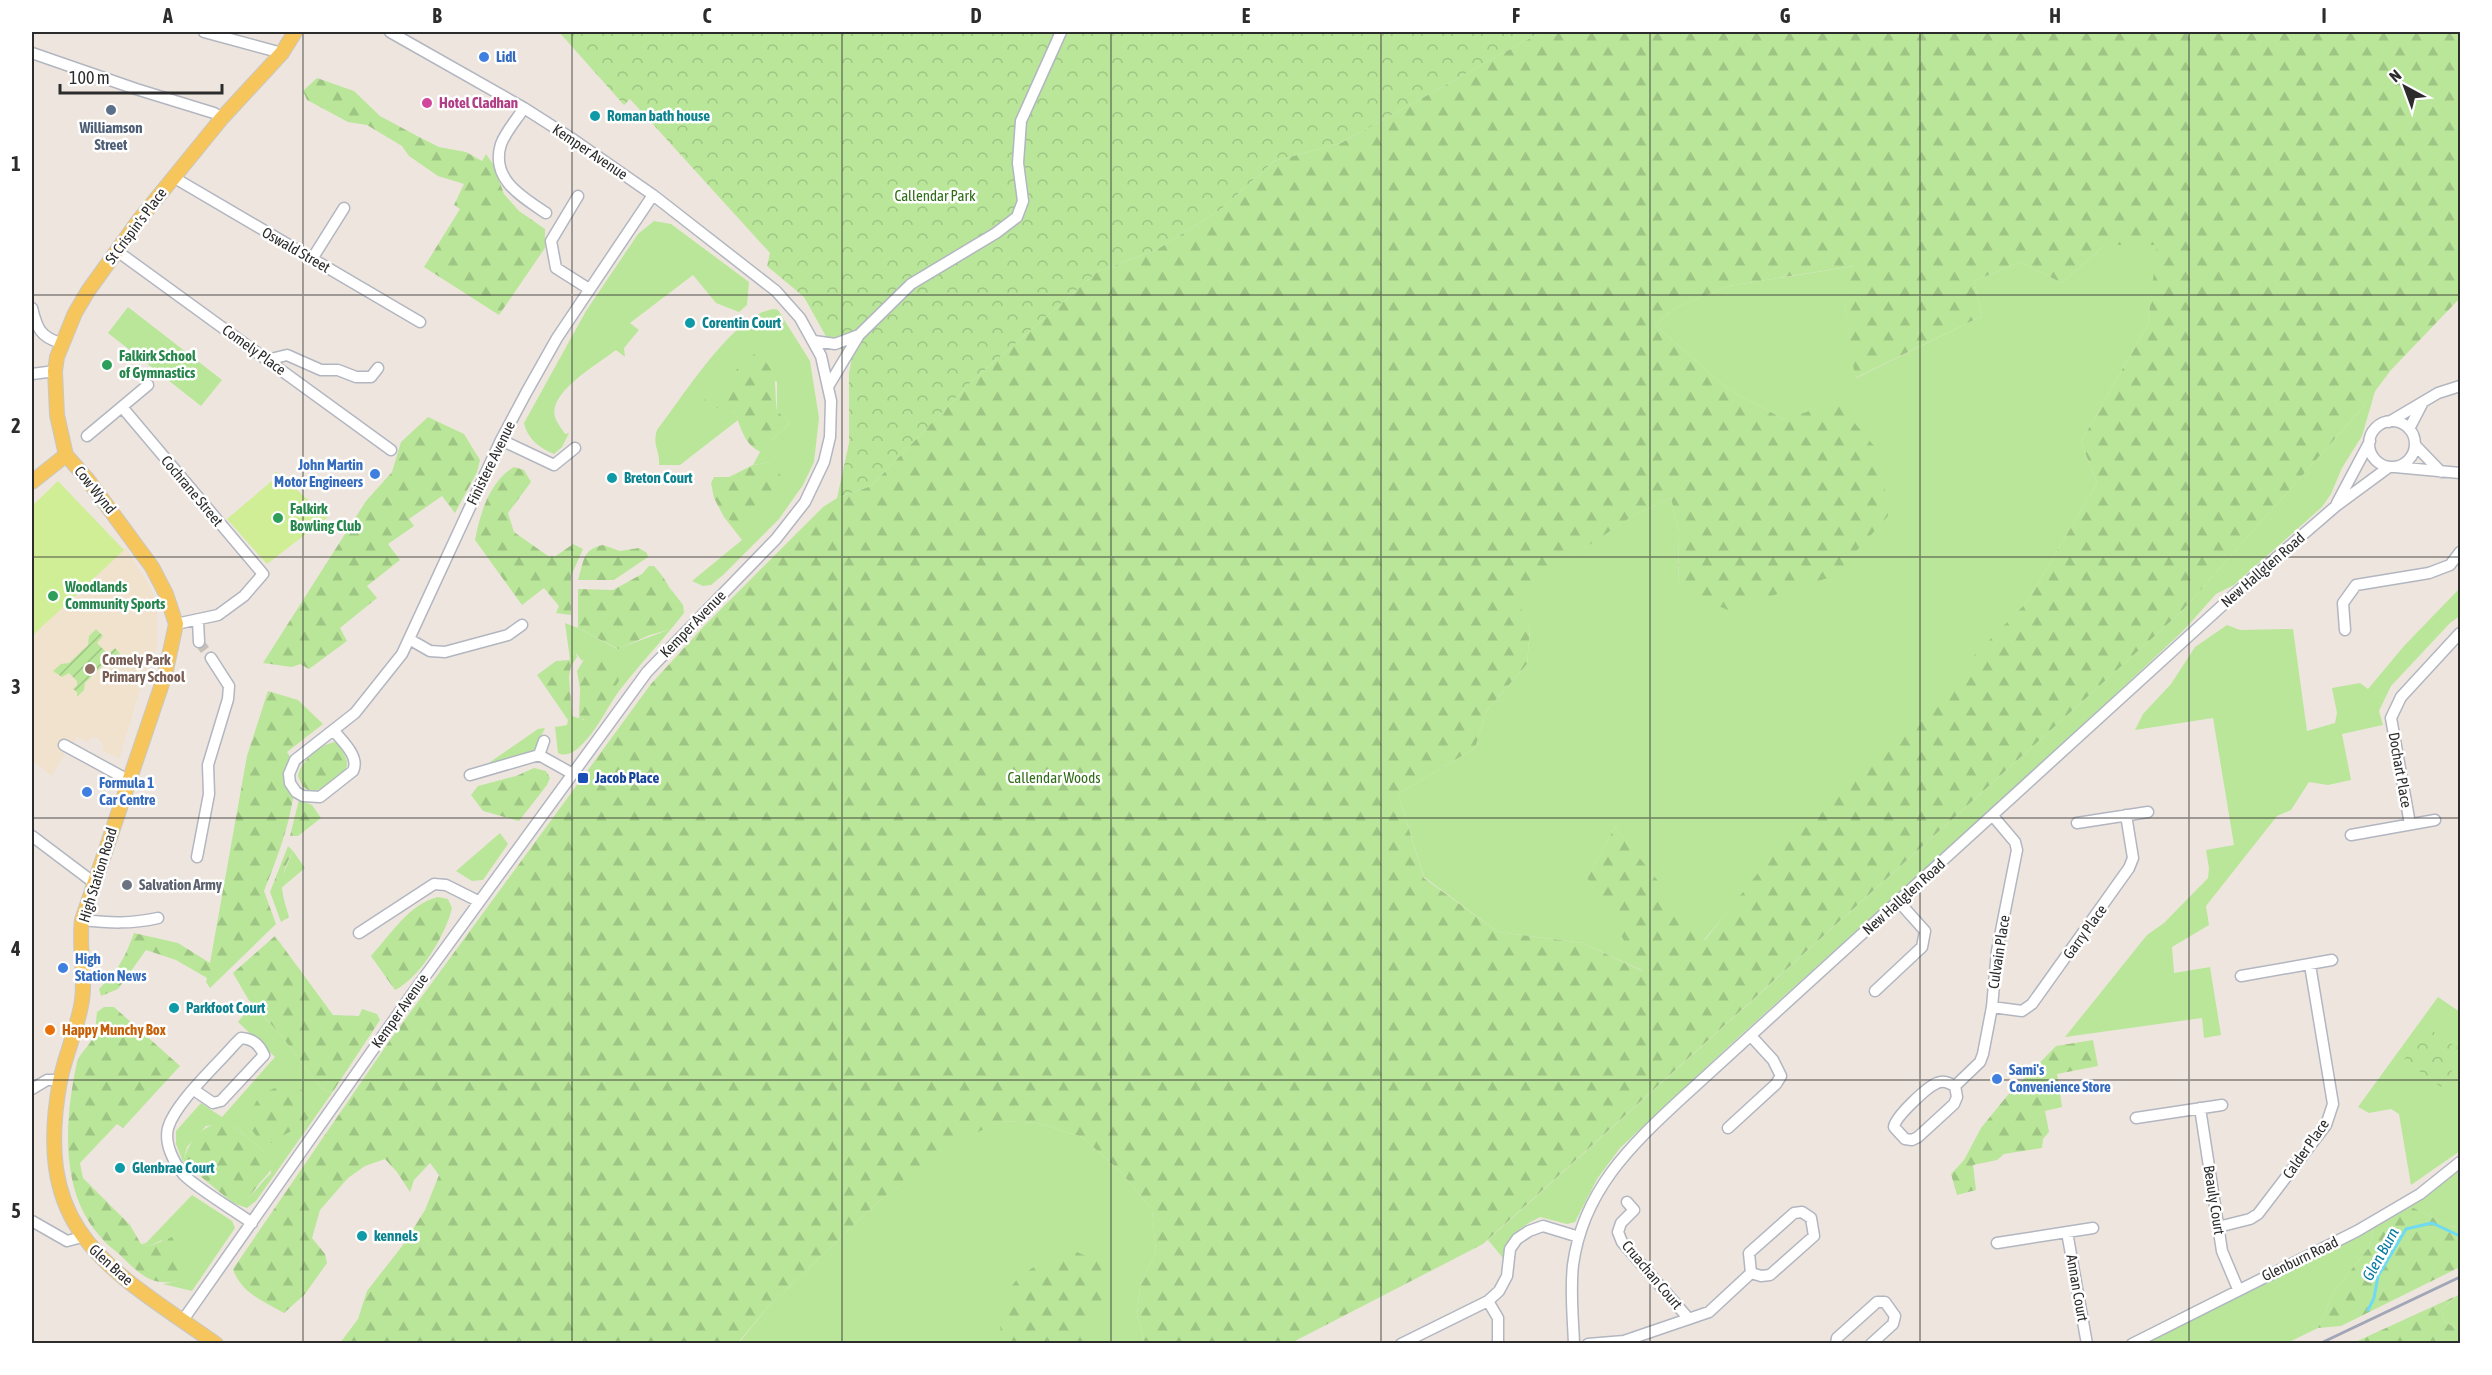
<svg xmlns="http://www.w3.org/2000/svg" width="2492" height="1375" font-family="'Asap Condensed',sans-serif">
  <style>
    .education { fill: #f0e2cd }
    .grass { fill: #b9e699 }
    .forest { fill: url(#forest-firs); fill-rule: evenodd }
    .park { fill: url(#park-crowns) }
    .garden { fill: url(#garden-furrows) }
    .pitch { fill: #cfee95 }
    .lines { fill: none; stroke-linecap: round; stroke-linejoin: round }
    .stream { stroke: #6edaf3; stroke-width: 3 }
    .minor-tunnel { stroke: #c7c1ba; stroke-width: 10; stroke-dasharray: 10 5; stroke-linecap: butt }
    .minor-casing { stroke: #b2b6c0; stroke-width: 13 }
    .major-casing { stroke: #c8c8c8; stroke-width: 16 }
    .minor { stroke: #fff; stroke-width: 10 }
    .major { stroke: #f6c65c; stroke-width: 14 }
    .rail { stroke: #a0a5b7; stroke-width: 3 }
    .grid { fill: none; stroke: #2c2c2c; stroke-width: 1.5; stroke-opacity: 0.55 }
    .shop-dot { fill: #3f7fe0; stroke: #fff; stroke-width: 2 }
    .hotel-dot { fill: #d1479c; stroke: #fff; stroke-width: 2 }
    .service-dot { fill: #5c6f8a; stroke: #fff; stroke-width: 2 }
    .culture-dot { fill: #0f9aa8; stroke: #fff; stroke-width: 2 }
    .leisure-dot { fill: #2e9e5b; stroke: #fff; stroke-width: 2 }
    .education-dot { fill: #8d6e63; stroke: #fff; stroke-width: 2 }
    .transit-dot { fill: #1a4fb4; stroke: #fff; stroke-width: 2 }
    .worship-dot { fill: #6b7280; stroke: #fff; stroke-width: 2 }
    .food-dot { fill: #e8710a; stroke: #fff; stroke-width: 2 }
    .labels { text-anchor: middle; stroke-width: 5; stroke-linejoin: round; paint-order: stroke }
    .shop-label { font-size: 15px; font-weight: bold; fill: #366cbe; stroke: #fff; text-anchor: start }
    .hotel-label { font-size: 15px; font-weight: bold; fill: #b23c85; stroke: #fff; text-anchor: start }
    .culture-label { font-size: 15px; font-weight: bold; fill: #0d838f; stroke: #fff; text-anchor: start }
    .service-label { font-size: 15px; font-weight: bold; fill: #4e5e75; stroke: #fff }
    .street-label { font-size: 15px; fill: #2c2c2c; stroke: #fff }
    .park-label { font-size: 15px; fill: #306d18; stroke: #fff }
    .leisure-label { font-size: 15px; font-weight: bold; fill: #27864d; stroke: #fff; text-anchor: start }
    .education-label { font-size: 15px; font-weight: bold; fill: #785e54; stroke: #fff; text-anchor: start }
    .transit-label { font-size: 15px; font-weight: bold; fill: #164399; stroke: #fff; text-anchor: start }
    .worship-label { font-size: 15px; font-weight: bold; fill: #5b616d; stroke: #fff; text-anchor: start }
    .food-label { font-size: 15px; font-weight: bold; fill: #c56008; stroke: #fff; text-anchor: start }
    .water-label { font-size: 16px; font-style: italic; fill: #097aa4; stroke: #fff }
    .neatline { fill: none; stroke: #2c2c2c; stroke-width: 2 }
    .grid-label { font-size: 20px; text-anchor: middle; font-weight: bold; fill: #2c2c2c }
  </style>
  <defs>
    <pattern id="forest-firs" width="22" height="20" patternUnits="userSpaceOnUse" patternTransform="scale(1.5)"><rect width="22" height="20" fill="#b9e699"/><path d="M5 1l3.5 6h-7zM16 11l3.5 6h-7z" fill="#9fc584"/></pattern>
    <pattern id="park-crowns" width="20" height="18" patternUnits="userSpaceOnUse" patternTransform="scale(1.5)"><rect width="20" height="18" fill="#b9e699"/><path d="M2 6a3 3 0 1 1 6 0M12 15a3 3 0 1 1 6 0" fill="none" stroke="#9fc584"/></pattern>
    <pattern id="garden-furrows" width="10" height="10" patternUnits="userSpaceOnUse" patternTransform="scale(1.5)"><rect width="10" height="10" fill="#b9e699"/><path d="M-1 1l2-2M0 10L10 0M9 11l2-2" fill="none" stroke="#9fc584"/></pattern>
  </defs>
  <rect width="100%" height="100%" fill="#eee6de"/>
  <path class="education" d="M126 548 152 590 157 610V645L139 693 119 759 102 750 103 744 97 738 92 737 87 742 77 737 73 743 66 740 60 751 65 753 52 776 32 761V636Z"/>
  <path class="grass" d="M654 221 671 224 749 282 747 305 739 312 716 303 693 275 630 323 639 330 624 348 625 357 616 350C598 364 548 392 555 417 557 423 562 429 565 434L569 433 562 447 554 454C539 448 527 438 524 423L586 311 638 234Z
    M2158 244 2148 324 2081 442 2097 483 2027 602 1735 903 1704 940 1615 827 1587 878 1643 971 1583 943 1498 932 1424 877 1398 794 1475 748 1487 710 1527 664 1530 628 1514 595 1631 517 1671 498 1679 533 1678 590 1785 420 1728 389 1655 325 1675 308 1729 286 1854 266 1845 308 1856 378 1982 316 1974 281 2020 262 2062 283 2105 245Z
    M128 307 222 380 201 406 108 333Z
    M774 309 778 310 810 361 819 418 814 462 803 485 779 519 723 575 711 585 703 586 692 581 742 540 724 517 733 522 771 462 753 465 760 452H765L773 439 790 423 777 411V382L741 365 711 407 725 408 735 412 738 420 680 465H659C660 450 652 446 657 430 681 400 734 313 774 309Z
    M2376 388 2362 436 2342 468 2331 494 2322 507 2234 585 2216 594 2184 630 2069 738 1731 1044 1620 1148 1597 1179 1575 1222 1567 1224 1540 1217C1522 1226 1506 1236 1503 1258L1488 1240 2180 613 2364 406Z
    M670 588 683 605 684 613C663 640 640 664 619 691 608 706 600 724 588 738 581 746 570 759 558 753L555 727 567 725 568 720 572 716 584 720 585 658 582 661 576 653 569 652 565 623 578 628 617 649 668 630 675 603Z
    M2460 588V616L2450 623 2391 686 2379 711 2383 725 2342 734 2351 780 2328 785 2309 782 2291 810 2277 816 2206 906 2209 925 2172 947 2174 973 2210 967 2221 1035 2204 1038 2202 1018 2065 1037 2147 935 2164 923 2208 878 2209 868 2206 850 2234 845 2213 718 2135 730 2143 714 2171 684 2195 647 2227 625 2240 630 2293 629 2307 731 2335 723 2337 713 2332 688 2360 683 2368 689 2404 646Z
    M545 728 532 754 483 767 538 729Z
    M500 833 508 844 483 880 472 881 456 871Z
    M293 851 305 868 280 889 282 877Z
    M2438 997 2460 1012V1151L2411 1185 2399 1114 2391 1109 2369 1113 2358 1107Z
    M252 1004 280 1034 317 1083 324 1090 332 1093 256 1201 247 1208 233 1203C251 1202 258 1185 271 1173L267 1154 230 1123 206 1126 187 1147 183 1162 176 1144V1131L201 1103 222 1117 275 1057 238 1022Z
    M1000 1121 1038 1123 1082 1137 1121 1172 1152 1210 1156 1252 1140 1286 1137 1315 1145 1343 738 1344 767 1308 880 1200 976 1132Z
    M2460 1169V1227L2449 1226 2410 1206Z
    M192 1195 232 1221 235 1228 192 1291 163 1284 178 1281 162 1240 150 1246 141 1244 146 1243Z
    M2373 1228 2370 1246 2334 1292 2318 1328 2287 1343 2145 1344Z
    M2460 1293V1330L2445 1322 2441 1310Z"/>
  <path class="forest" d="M1541 32H2460V298L2391 370 2364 406 2180 613 1483 1244 1291 1343H1145L1137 1315 1140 1286 1156 1252 1152 1210 1121 1172 1082 1137 1038 1123 1000 1121 976 1133 880 1200 767 1308 738 1343H340L358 1319 367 1291 403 1245 425 1210 439 1175 430 1163 414 1180 410 1192 397 1172 385 1159 365 1166 348 1178 320 1210 312 1238 325 1254 327 1263 305 1294 284 1313C263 1301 241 1293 233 1269L390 1040 651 684 705 625 823 507 837 498 871 486 972 381 1097 272 1156 250 1220 210 1274 161 1341 143ZM2105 245H2157L2148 324 2081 442 2097 483 2027 602 1954 676 1808 810 1705 940 1615 827 1587 878 1642 971 1583 943 1498 932 1424 878 1398 794 1475 748 1487 710 1527 664 1530 628 1515 595 1631 517 1671 498 1679 533 1678 590 1728 610 1834 576 1888 516 1880 453 1836 401 1785 420 1728 389 1655 325 1675 308 1729 286 1853 266 1845 308 1855 378 1982 316 1974 281 2020 262 2062 283Z
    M317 78 354 91 380 116 419 137 439 147 466 152 482 161 486 154 493 164 504 194 519 211 545 229V248L499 315 424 267 460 209 454 205 464 184 438 176 409 156 402 146 367 125 348 122 307 100 303 91Z
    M757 352C781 377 773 380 777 411L790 423 773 439 765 453C746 449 741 429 735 412 724 408 713 409 703 403L709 390C732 387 728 379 741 364 745 360 752 356 757 352Z
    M428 417 464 434 480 460 477 472 455 513 442 496 409 519 414 526 388 544 400 560 367 586 377 598 340 628 347 641 309 669 300 664 292 667 263 663 366 501 392 472 401 442Z
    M771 462 784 480 779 500 769 510 755 520 733 522 724 517 714 498 711 483 714 477H729L753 465Z
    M514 467 524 470 531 482 508 513 514 532 548 556H556L573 544 583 549 571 576V615L556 613 559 606 544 588 522 605 475 540C480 513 490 481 514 467Z
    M603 545 620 551 639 548 647 553 648 557 614 580H578C584 562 582 549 603 545Z
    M649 566H654C665 578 677 596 676 613 676 619 670 625 668 630L650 635 618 649 578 628V589L613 590 642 574Z
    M569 652 576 653 577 657 571 666 569 677 572 716 568 720 537 675 556 661 570 660Z
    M592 656C604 661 617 667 619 681 609 695 598 722 579 719L580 688 577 671 585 658Z
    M268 691 298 700 323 724 287 752C309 781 276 861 264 891L276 924 210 988 206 982 207 978 176 960 146 950 118 989 101 996 99 989C118 970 125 958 134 933L178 943 210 963 247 756Z
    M334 742 338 744C342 750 348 758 347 766 345 774 319 793 312 791 308 791 306 788 303 787L298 776C300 761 321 745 334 742Z
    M534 768 546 771 550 778 547 785 519 821 483 811 471 795 478 786 516 776Z
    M299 800 312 805 321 818 298 836H290Z
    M288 846 293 851C278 880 280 887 289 917L281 922 270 892Z
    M438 897 448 899 452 908C446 934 420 978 395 990L371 956C389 936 410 903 438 897Z
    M275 936 333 1015 359 1016 362 1009 377 1014 380 1020 332 1093 324 1090 317 1083 280 1034 248 999 233 973Z
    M104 1007H114L180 1066 123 1128 117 1124 80 1163 83 1178 130 1225 141 1244 150 1246 172 1237C182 1254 183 1262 178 1281 150 1287 138 1272 119 1254 112 1248 104 1242 99 1235 59 1190 65 1117 77 1062 80 1052 91 1045 94 1035 96 1028 96 1020 97 1012Z
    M2093 1040 2098 1066 2057 1074 2062 1107 2045 1111 2049 1132 2043 1139 2042 1148 2004 1154 1997 1160 1973 1165 1976 1190 1957 1195 1951 1174 1964 1160 1981 1128 2007 1096 2056 1046Z
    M283 1086 302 1090 313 1096 317 1108C304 1128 289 1130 272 1143L257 1137 249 1126C252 1102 259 1091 283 1086Z
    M220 1123H230L267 1154 273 1164C270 1174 265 1176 259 1184 250 1195 248 1202 233 1203L183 1162C189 1142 199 1127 220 1123Z
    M2410 1206 2449 1226 2460 1227V1267L2341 1326 2318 1328 2334 1292 2370 1246 2373 1228Z
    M1077 1252 1097 1261 1109 1279 1099 1311 1084 1343H1004C1000 1334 999 1322 1001 1311 1010 1271 1041 1262 1077 1252Z
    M2456 1296 2441 1310 2445 1322 2460 1330V1343H2353Z"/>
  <path class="park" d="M559 32H1541L1341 143 1274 161 1220 210 1156 250 1097 272 972 381 871 486 837 498 849 443V373L852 357 828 340 804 297 767 266 770 253 630 99 624 105Z
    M2427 1027 2460 1050V1059L2441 1087 2404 1060Z"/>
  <path class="garden" d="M96 629 103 636 97 643 108 654 115 648 121 655 113 663H105L85 683 84 690 77 697V692L73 689 77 685V681L69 673 62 677 53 671 61 664 69 663 88 645 89 636Z"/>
  <path class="pitch" d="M275 471 328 517 267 564 227 519 273 480Z
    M58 481 124 550 32 636V506Z"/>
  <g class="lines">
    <path class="stream" d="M2368 1310 2374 1298 2378 1276 2406 1229 2432 1223 2460 1236"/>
    <path class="minor-tunnel" d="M199 642 211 658"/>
    <defs>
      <path id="minor" d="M204 32 282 53
        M32 53 136 89 214 113 222 118
        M524 108C517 119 506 131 501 144 490 179 522 197 546 213
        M173 177 420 322
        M578 196 551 241 556 268 589 289
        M117 251 391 450
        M312 259 344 208
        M32 308C37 328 40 337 61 343
        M814 341 835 344 859 335
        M267 360 287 355 321 370H338L356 377H371L378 368
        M32 374 55 371
        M829 385 859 335 911 284 996 233 1017 217 1023 201 1018 163 1021 121 1061 32
        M122 407 263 574 244 596 218 615 176 624
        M2369 444a23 23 0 1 1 46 0a23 23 0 1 1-46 0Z
        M2389 422 2438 393 2460 386
        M2409 429 2423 402
        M87 436 148 385
        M501 440 554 465 575 448
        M2415 445 2441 472
        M2395 467 2460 473
        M2337 503 2370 441
        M198 620 199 642
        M2345 630 2343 603 2356 585 2429 573 2450 565 2460 552
        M409 639 430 651 445 652 508 635 522 625
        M334 731C343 742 360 757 353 771L320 797 303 796 296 792 290 783 289 774 295 760 355 713 402 654 501 440 526 393 557 338 653 195
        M64 745 130 781
        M539 755 544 741
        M470 775 539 755 573 774
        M2077 823 2148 812
        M2410 824 2391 718 2401 697 2460 633
        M2351 835 2435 820
        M32 836 93 882
        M197 857 209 794 208 765 228 699 229 686 211 658
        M82 920C110 923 131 924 158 918
        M359 933 434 884 446 885 478 901
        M2241 976 2332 960
        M1875 991 1922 947 1925 931 1899 902
        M1992 1007 2022 1011 2032 1004 2129 868 2133 858 2126 815
        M1955 1086C1949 1083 1944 1080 1937 1083 1927 1087 1895 1117 1894 1127L1905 1139 1912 1140 1918 1137 1954 1104 1957 1097 1955 1086 1980 1062 1983 1054 1992 1007 1997 951 2017 850 2015 842 1993 816
        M32 1089 47 1080H61
        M194 1090 213 1103 221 1101 264 1055C259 1044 253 1039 241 1038L234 1045C216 1066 175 1103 168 1128 164 1144 174 1163 184 1175 198 1189 234 1210 252 1223
        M2200 1108 2222 1251 2238 1289
        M2136 1118 2222 1105
        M1728 1128 1776 1084 1781 1076 1773 1060 1751 1036
        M1627 1202 1634 1210 1621 1223 1618 1232 1622 1242 1689 1319
        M1802 1212 1811 1218 1814 1236 1770 1275 1761 1276 1751 1273 1749 1253 1794 1213Z
        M32 1221 67 1241 82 1237
        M2218 1227 2250 1219 2258 1214 2326 1125 2333 1104 2310 965
        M2067 1232 2087 1344
        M1997 1243 2093 1228
        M1488 1301 1498 1318V1344
        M183 1320 415 990 647 672 776 539 805 502 824 462 830 437 831 401 821 356 800 318 776 291 653 195 574 140 524 108 390 32
        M1401 1344 1488 1301 1499 1291 1507 1276 1510 1249 1517 1239 1529 1231 1543 1226 1579 1237
        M1574 1344C1573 1317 1570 1291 1573 1265 1583 1191 1630 1146 1682 1098L2247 583 2336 506 2389 467
        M1588 1344 1624 1341 1709 1312 1751 1273
        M1836 1344 1837 1338 1877 1302H1885L1895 1316 1893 1324 1871 1344
        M2132 1344 2357 1231 2420 1194 2460 1162"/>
      <path id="major" d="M32 482 66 455
        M216 1344C107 1267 32 1233 60 1081 65 1056 76 1032 81 1006 87 978 78 948 82 920L165 675 176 624 166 594 152 567 88 480 66 455 57 415 55 371 57 357 75 313 88 291 139 220 222 118 282 53 295 32"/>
    </defs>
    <use href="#minor" class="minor-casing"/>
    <use href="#major" class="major-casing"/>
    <use href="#minor" class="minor"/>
    <use href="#major" class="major"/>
    <path class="rail" d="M2319 1344 2460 1277"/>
  </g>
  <path class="grid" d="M303 32V1344M572 32V1344M842 32V1344M1111 32V1344M1381 32V1344M1650 32V1344M1920 32V1344M2189 32V1344M32 295H2460M32 557H2460M32 818H2460M32 1080H2460"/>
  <g class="shop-dot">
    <circle cx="484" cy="57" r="6"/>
    <circle cx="375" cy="474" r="6"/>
    <circle cx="87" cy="792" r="6"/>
    <circle cx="63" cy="968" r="6"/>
    <circle cx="1997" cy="1079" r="6"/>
  </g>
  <circle class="hotel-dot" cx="427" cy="103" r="6"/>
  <circle class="service-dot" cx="111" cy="110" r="6"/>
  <g class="culture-dot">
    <circle cx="595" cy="116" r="6"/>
    <circle cx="690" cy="323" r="6"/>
    <circle cx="612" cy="478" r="6"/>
    <circle cx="174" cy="1008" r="6"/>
    <circle cx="120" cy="1168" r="6"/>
    <circle cx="362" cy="1236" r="6"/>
  </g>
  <g class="leisure-dot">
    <circle cx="107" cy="365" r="6"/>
    <circle cx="278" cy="518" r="6"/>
    <circle cx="53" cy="596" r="6"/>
  </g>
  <circle class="education-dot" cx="90" cy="669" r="6"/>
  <rect class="transit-dot" x="577" y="772" width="12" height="12" rx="3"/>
  <circle class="worship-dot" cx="127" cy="885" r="6"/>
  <circle class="food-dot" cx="50" cy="1030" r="6"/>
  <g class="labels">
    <g class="shop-label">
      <text x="496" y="62">Lidl</text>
      <text x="363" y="470" text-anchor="end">John Martin<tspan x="363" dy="17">Motor Engineers</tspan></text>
      <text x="99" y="788">Formula 1<tspan x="99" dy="17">Car Centre</tspan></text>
      <text x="75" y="964">High<tspan x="75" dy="17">Station News</tspan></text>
      <text x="2009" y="1075">Sami's<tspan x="2009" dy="17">Convenience Store</tspan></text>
    </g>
    <g class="hotel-label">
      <text x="439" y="108">Hotel Cladhan</text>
    </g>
    <g class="culture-label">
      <text x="607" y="121">Roman bath house</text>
      <text x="702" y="328">Corentin Court</text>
      <text x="624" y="483">Breton Court</text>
      <text x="186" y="1013">Parkfoot Court</text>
      <text x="132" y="1173">Glenbrae Court</text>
      <text x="374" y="1241">kennels</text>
    </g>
    <g class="service-label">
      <text x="111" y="133">Williamson<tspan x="111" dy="17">Street</tspan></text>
    </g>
    <g class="street-label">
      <text transform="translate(590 152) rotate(34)" y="5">Kemper Avenue</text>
      <text transform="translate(136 226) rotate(-53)" y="5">St Crispin's Place</text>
      <text transform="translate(296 250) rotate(30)" y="5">Oswald Street</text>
      <text transform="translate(254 350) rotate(36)" y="5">Comely Place</text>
      <text transform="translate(491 463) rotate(-64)" y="5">Finistere Avenue</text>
      <text transform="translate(95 490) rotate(51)" y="5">Cow Wynd</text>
      <text transform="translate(192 491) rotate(50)" y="5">Cochrane Street</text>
      <text transform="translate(2263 570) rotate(-41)" y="5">New Hallglen Road</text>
      <text transform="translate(693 624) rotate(-46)" y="5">Kemper Avenue</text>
      <text transform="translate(2400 770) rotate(80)" y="5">Dochart Place</text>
      <text transform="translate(98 875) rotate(-73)" y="5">High Station Road</text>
      <text transform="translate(1904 897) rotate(-42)" y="5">New Hallglen Road</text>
      <text transform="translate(2085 932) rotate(-54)" y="5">Garry Place</text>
      <text transform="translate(1999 952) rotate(-81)" y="5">Culvain Place</text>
      <text transform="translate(400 1011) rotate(-55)" y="5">Kemper Avenue</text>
      <text transform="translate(2306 1149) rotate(-55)" y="5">Calder Place</text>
      <text transform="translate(2214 1200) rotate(81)" y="5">Beauly Court</text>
      <text transform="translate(2300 1259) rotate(-26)" y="5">Glenburn Road</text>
      <text transform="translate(111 1265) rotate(42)" y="5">Glen Brae</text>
      <text transform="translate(1652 1275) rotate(50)" y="5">Cruachan Court</text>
      <text transform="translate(2077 1288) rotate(80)" y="5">Annan Court</text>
    </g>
    <g class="park-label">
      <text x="935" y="201">Callendar Park</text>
      <text x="1054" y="783">Callendar Woods</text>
    </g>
    <g class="leisure-label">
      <text x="119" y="361">Falkirk School<tspan x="119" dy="17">of Gymnastics</tspan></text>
      <text x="290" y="514">Falkirk<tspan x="290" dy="17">Bowling Club</tspan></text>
      <text x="65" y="592">Woodlands<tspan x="65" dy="17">Community Sports</tspan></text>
    </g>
    <g class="education-label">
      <text x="102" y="665">Comely Park<tspan x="102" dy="17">Primary School</tspan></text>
    </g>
    <g class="transit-label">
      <text x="595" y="783">Jacob Place</text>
    </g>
    <g class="worship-label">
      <text x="139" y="890">Salvation Army</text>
    </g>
    <g class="food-label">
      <text x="62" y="1035">Happy Munchy Box</text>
    </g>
    <g class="water-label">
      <text transform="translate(2380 1254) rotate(-61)" y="6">Glen Burn</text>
    </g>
  </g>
  <rect width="2492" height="1375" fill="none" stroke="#ffffff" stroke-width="66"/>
  <g transform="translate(2405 87) rotate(319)" stroke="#ffffff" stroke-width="4.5" paint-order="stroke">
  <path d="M0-4.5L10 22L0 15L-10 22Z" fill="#2c2c2c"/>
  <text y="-9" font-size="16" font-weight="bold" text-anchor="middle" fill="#2c2c2c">N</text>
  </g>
  <path d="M60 84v9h162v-9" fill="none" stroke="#2c2c2c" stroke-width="3"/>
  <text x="69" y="84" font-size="18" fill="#2c2c2c" stroke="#ffffff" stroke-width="4.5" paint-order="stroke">100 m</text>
  <rect x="33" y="33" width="2426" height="1309" class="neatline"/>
  <g class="grid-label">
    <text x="168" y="23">A</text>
    <text x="437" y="23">B</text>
    <text x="707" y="23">C</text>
    <text x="976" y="23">D</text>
    <text x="1246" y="23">E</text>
    <text x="1516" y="23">F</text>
    <text x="1785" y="23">G</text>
    <text x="2055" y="23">H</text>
    <text x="2324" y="23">I</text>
    <text x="16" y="171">1</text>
    <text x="16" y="433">2</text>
    <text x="16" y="694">3</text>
    <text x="16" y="956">4</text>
    <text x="16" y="1218">5</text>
  </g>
</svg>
